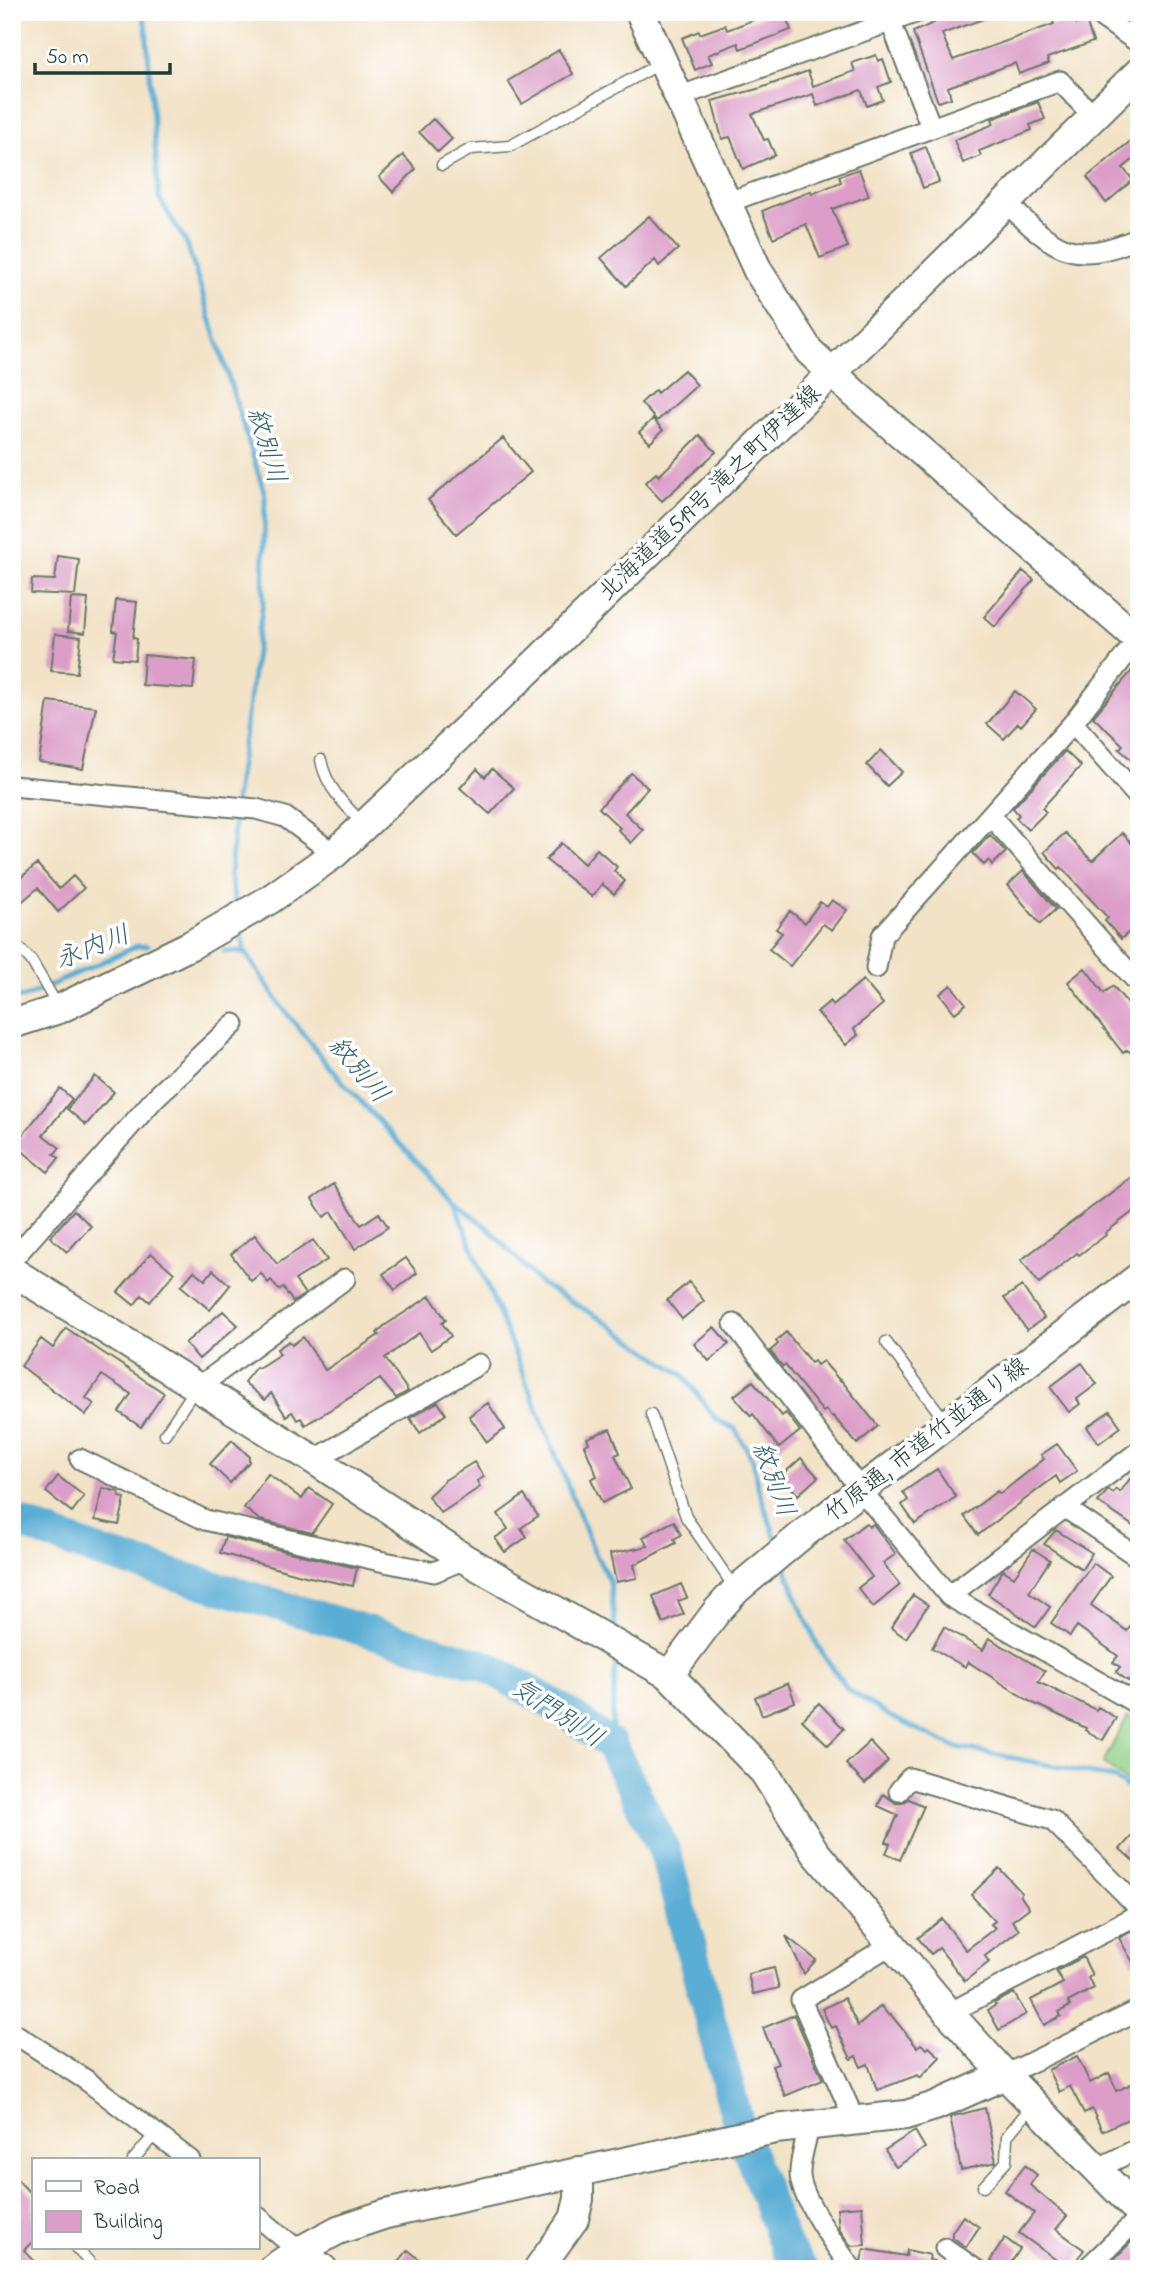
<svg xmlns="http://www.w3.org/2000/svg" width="1151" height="2281" font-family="'Indie Flower','Klee One',sans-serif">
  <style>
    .green { fill: #93d187; stroke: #59875e; stroke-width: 2 }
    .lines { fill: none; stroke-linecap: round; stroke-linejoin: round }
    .stream { stroke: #5aadd5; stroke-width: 5 }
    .river { stroke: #5aadd5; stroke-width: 32 }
    .building { fill: #dc9ec8 }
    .lane-casing { stroke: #697767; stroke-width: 13 }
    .street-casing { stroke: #697767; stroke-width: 23 }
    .secondary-casing { stroke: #697767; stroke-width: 32 }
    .lane { stroke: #fff; stroke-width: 10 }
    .street { stroke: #fff; stroke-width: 19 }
    .secondary { stroke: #fff; stroke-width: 28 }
    .labels { text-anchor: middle; stroke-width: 7; stroke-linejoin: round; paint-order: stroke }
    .street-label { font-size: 24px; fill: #1f3d34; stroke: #fff }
    .water-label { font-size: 26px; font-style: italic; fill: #34646c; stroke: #fff }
  </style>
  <rect width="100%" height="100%" fill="#fff"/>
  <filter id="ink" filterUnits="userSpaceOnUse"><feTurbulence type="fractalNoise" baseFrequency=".0143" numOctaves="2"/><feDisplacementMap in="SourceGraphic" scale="14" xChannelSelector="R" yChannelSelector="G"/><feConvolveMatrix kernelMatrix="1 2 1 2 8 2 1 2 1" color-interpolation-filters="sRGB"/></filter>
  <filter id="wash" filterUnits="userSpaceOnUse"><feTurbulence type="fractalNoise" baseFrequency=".00686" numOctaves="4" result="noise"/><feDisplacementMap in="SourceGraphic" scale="28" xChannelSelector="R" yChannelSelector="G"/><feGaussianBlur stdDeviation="1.57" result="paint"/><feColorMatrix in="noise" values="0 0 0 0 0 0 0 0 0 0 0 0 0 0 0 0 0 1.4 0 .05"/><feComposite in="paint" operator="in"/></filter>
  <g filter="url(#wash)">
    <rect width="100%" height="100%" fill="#f2e2c6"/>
    <path class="green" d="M1128 1716 1139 1723V1791L1103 1763Z"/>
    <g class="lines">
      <path class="stream" d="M142 12 146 26 159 198 187 244 265 495 263 602 235 802
        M235 812 230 876 236 910
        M240 926 245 952 281 1006 336 1075 454 1202 488 1228 541 1284 598 1317 683 1375 716 1419 735 1429 753 1460 757 1484 777 1543
        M224 951 245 952
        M12 999 25 997 137 946H147
        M454 1202 594 1551 610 1582 616 1634
        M784 1562 797 1599 819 1648 847 1689 891 1717 952 1746 1114 1778 1139 1796
        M611 1745 616 1654"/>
      <path class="river" d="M12 1520 101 1553 486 1666 563 1710 611 1745 665 1852 739 2126 786 2248 802 2269"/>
    </g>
    <g id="blocks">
      <path class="building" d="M774 12H784L791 30 740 49 738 43 708 55 712 63 695 70 682 38 699 31 700 34 725 25 727 30Z
        M943 12H993L994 15 942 34 953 60 1054 24 1052 19 1072 12 1077 24 1086 21 1093 42 1047 58 1049 63 1019 74 1015 63 948 87 951 98 938 102 913 32 945 18Z
        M559 50 573 74 522 104 508 81Z
        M876 55 878 61 883 59 891 82 878 87 883 100 867 106 861 90 817 106 813 94 752 114 764 140 768 139 775 155 743 169 730 137 722 139 712 101 761 88 808 71 813 86 855 71 852 63Z
        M1038 102 1045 119 1030 125 1032 130 979 151 981 156 963 163 954 140 994 124 992 119Z
        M433 119 452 139 438 152 419 132Z
        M1139 134V155L1123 168 1133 180 1106 203 1087 177Z
        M926 147 939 182 923 188 911 153Z
        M403 155 416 169 393 192 379 177Z
        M859 169 869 196 832 209 848 247 820 258 806 224 773 238 762 211 811 191 812 194 841 182 839 176Z
        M649 216 678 249 659 266 655 260 626 286 601 258Z
        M684 370 697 385 657 421 641 403 655 390 657 393Z
        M653 419 663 430 650 443 639 432Z
        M700 435 716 452 662 501 645 483 656 473 659 476Z
        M503 438 531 472 456 534 428 500Z
        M58 556 79 559 75 595 31 593 32 579 55 580Z
        M1023 571 1034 580 995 627 984 617Z
        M71 598 88 599 85 633 68 631Z
        M116 600 137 602 133 638 137 639 135 660 113 658 117 632 113 631Z
        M55 634 81 637 77 673 51 671Z
        M144 655 196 660 193 689 142 685Z
        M1139 662V766L1119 749 1123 745 1093 717Z
        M1015 691 1036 709 1021 726 1018 723 1004 739 987 724Z
        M48 701 96 707 83 769 39 762Z
        M881 750 902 772 887 786 867 765Z
        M1065 751 1081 766 1042 808 1046 812 1028 830 1016 818 1019 815 1013 808Z
        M477 769 485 777 492 769 514 788 490 814 460 788Z
        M631 773 648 788 625 813 643 830 631 843 618 830 620 828 599 808Z
        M1065 833 1092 861 1122 833 1139 851V923L1121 939 1105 921 1108 918 1061 867 1059 869 1044 852Z
        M990 835 1006 852 992 865 989 860 984 865 973 853Z
        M561 843 584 864 597 849 617 867 614 871 625 881 614 894 602 884 592 897 546 860Z
        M37 864 59 889 73 876 84 888 58 912 38 888 12 910V885Z
        M1023 871 1056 909 1040 924 1008 885Z
        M832 900 847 910 832 930 823 924 790 966 769 949 782 933 776 929 790 911 805 923 820 902 827 907Z
        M1085 968 1104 993 1113 986 1139 1017V1058L1127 1050 1123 1053 1068 982Z
        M863 980 883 1004 854 1029 858 1035 846 1045 817 1012 830 1001 833 1005Z
        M951 985 966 1004 955 1013 940 994Z
        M95 1076 114 1092 86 1125 67 1109Z
        M60 1088 72 1099 43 1135 60 1148 54 1154 59 1158 48 1172 15 1145Z
        M1139 1172V1207L1105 1233 1106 1235 1079 1255 1077 1253 1039 1283 1021 1260Z
        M334 1184 361 1225 379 1213 388 1227 355 1249 332 1212 324 1217 312 1199Z
        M74 1210 91 1226 67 1252 50 1237Z
        M255 1235 277 1264 313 1240 327 1260 295 1280 305 1294 293 1302 283 1287 279 1290 271 1280 268 1283 261 1273 251 1281 231 1254Z
        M151 1253 174 1273 150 1302 142 1295 134 1305 118 1292Z
        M406 1258 417 1273 395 1290 383 1274Z
        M213 1270 230 1285 210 1310 181 1286 194 1271 205 1280Z
        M689 1282 704 1301 682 1319 667 1300Z
        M1022 1286 1044 1318 1027 1330 1004 1298Z
        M430 1296 446 1320 442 1323 451 1336 431 1350 419 1333 385 1358 408 1391 396 1398 380 1379 305 1425 301 1418 297 1420 292 1412 286 1416 271 1393 265 1400 244 1382 256 1367 258 1368 280 1354 277 1349 289 1341 292 1345 303 1337 325 1370 379 1335 377 1333 384 1326Z
        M223 1311 238 1325 199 1359 185 1343Z
        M714 1327 729 1344 709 1361 694 1344Z
        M66 1328 164 1393 141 1427 119 1412 131 1394 102 1375 86 1398 94 1404 86 1415 21 1366 41 1339 53 1348Z
        M786 1332 811 1363 814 1361 817 1365 823 1361 840 1381 841 1380 878 1426 857 1444 833 1416 832 1417 826 1410 823 1412 785 1365 783 1367 770 1351 778 1344 776 1341Z
        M1082 1363 1097 1384 1077 1399 1080 1404 1069 1412 1050 1387Z
        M753 1381 782 1416 786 1413 800 1431 779 1448 753 1414 751 1416 734 1396Z
        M438 1402 446 1414 420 1433 410 1418Z
        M488 1403 505 1429 487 1442 469 1416Z
        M1110 1411 1121 1427 1099 1443 1087 1427Z
        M610 1429 620 1453 615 1455 631 1489 602 1503 591 1479 597 1476 584 1445 589 1443 587 1438Z
        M232 1440 249 1456V1462L230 1483 210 1464Z
        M1057 1444 1077 1471 1060 1483 1056 1476 978 1535 964 1516 997 1491 1000 1494 1044 1459 1041 1455Z
        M801 1458 818 1477 798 1495 781 1476Z
        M474 1462 484 1477 477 1481 480 1487 441 1513 428 1496 445 1480Z
        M1139 1467V1530L1098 1502 1108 1490 1113 1493 1116 1489 1120 1492Z
        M937 1469 956 1497 915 1524 902 1505 908 1500 903 1492Z
        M268 1474 302 1499 309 1488 332 1504 312 1533 260 1520 244 1508Z
        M58 1476 84 1496 72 1512 46 1492Z
        M103 1488 119 1492 120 1497 125 1498 119 1525 95 1520Z
        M524 1495 538 1516 521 1528 527 1537 505 1552 495 1538 508 1529 498 1514Z
        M674 1521 681 1535 674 1539 676 1543 634 1565 637 1578 616 1582 610 1554 648 1546 643 1537Z
        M866 1523 869 1527 873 1524 896 1554 883 1563 900 1585 873 1607 858 1588 872 1577 844 1540Z
        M1056 1530 1092 1553 1082 1569 1044 1544Z
        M225 1537 357 1568 353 1586 305 1576 220 1553Z
        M1033 1549 1050 1560 1029 1592 1050 1607 1036 1627 988 1594 1003 1570 1014 1577Z
        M1093 1563 1111 1576 1091 1605 1127 1631 1139 1615V1665L1128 1681 1116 1672 1120 1667 1113 1662 1118 1656 1077 1626 1070 1636 1051 1623Z
        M681 1584 687 1598 678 1601 684 1614 663 1623 653 1596Z
        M913 1595 928 1605 906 1638 891 1628Z
        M944 1627 983 1650 989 1638 1045 1671 1038 1682 1096 1710 1098 1707 1116 1718 1103 1740 1085 1730 1086 1728 1031 1702 968 1662 965 1667 932 1648Z
        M788 1683 795 1702 762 1715 755 1697Z
        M819 1703 844 1729 828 1745 802 1720Z
        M870 1742 888 1761 865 1784 846 1764Z
        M883 1794 896 1803H902L909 1799 924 1806 900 1860 886 1853 890 1844 886 1842 898 1815 878 1806Z
        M1139 1828V1866L1120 1849Z
        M999 1868 1022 1893 1020 1895 1029 1908 1012 1921 1019 1930 985 1956 989 1962 965 1981 939 1948 931 1954 918 1938 942 1919 966 1950 995 1928 991 1924 995 1921 971 1895Z
        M1132 1931 1139 1943V1973L1119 1938Z
        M786 1936 816 1960 804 1974Z
        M1083 1957 1092 1975 1088 1978 1094 1988 1068 2002 1070 2006 1059 2012 1061 2016 1044 2025 1031 2000 1063 1983 1056 1971Z
        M774 1968 779 1988 753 1994 748 1974Z
        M1014 1993 1026 2014 999 2030 988 2010 996 2005 994 2003Z
        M844 1998 858 2026 881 2006 889 2016 891 2015 917 2047 921 2044 927 2049 929 2047 940 2057 920 2078 918 2075 877 2090 868 2064 861 2067 856 2056 851 2059 836 2026 831 2028 822 2009Z
        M794 2015 823 2080 785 2096 772 2066 778 2064 763 2028Z
        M1077 2056 1090 2083 1109 2073 1117 2091 1139 2080V2104L1133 2107 1137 2115 1102 2131 1092 2109 1084 2113 1070 2086 1059 2092 1048 2070Z
        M985 2108 996 2162 961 2170 950 2117Z
        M915 2131 925 2148 896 2167 885 2150Z
        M1025 2165 1037 2175 1030 2185 1067 2216 1056 2229 1084 2250 1069 2269 1019 2233 1034 2213 1005 2191Z
        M12 2174 33 2196V2241L24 2250 42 2269H12Z
        M862 2206 865 2245 851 2246 839 2229 837 2208Z
        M963 2216 979 2227 966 2247 952 2237V2232Z
        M1005 2238 1020 2249 1007 2269H1002L990 2261Z
        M1131 2242 1139 2249V2264L1135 2269H1104Z
        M864 2249 906 2256 907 2250 930 2255 929 2260 935 2261 934 2269 864 2267 861 2261Z
        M408 2250 432 2269H393Z"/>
    </g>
  </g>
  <g filter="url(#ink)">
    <use href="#blocks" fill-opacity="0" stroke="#697767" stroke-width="2"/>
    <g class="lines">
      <defs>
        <path id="lane" d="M442 165 471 149 510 146 661 63
          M321 760C326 787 345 806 364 824
          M12 941 31 960 57 1005
          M886 1342 946 1422
          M651 1414 686 1517 734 1587
          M165 1434 196 1388
          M133 2160 156 2133
          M983 2187 1006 2162 1007 2136 1031 2107
          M76 2248 96 2269"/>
        <path id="street" d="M1094 12 1139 43
          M891 23 931 127
          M678 97 918 12
          M726 203 1060 81 1094 117
          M1006 203C1055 249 1071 267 1139 238
          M1073 723 1139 798
          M12 786 256 809 285 817 334 854
          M991 816 1139 984
          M876 968 882 936 1073 723 1138 639
          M12 1260 156 1097 234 1024
          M734 1324 861 1490 949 1596 1139 1705
          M197 1388 345 1279
          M80 1459 205 1520 380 1561 434 1572 465 1559
          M314 1460 479 1364
          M1064 1507 1139 1558
          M949 1596 1139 1451
          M899 1791 910 1778 1052 1820 1139 1908
          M949 2013 1139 1914
          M12 2032 86 2080 190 2160
          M1005 2075 1139 2010
          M855 2121 801 2000 892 1944
          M810 2125C806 2141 800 2157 800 2173 799 2197 838 2249 852 2269
          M1097 2169 1139 2148
          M257 2216 299 2251
          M945 2248 975 2269
          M1086 2269 1139 2218"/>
        <path id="secondary" d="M640 12 758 271 809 351 855 394 1139 640
          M12 1024 59 1009 191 945 269 900 334 854 536 663 1139 72
          M12 1271 314 1460 465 1559 669 1675 764 1772 815 1852 949 2013 1005 2075 1139 2212
          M669 1675 717 1611 736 1590 802 1535 1139 1277
          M299 2251 323 2269
          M272 2269 299 2251 338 2230 386 2214 775 2129 906 2115 935 2106 1005 2075
          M538 2269 574 2219 579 2199V2171"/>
      </defs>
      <use href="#lane" class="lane-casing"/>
      <use href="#street" class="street-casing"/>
      <use href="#secondary" class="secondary-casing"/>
      <use href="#lane" class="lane"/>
      <use href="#street" class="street"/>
      <use href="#secondary" class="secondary"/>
    </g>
  </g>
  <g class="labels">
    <g class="street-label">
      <text transform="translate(709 492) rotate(-44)" y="8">北海道道519号 滝之町伊達線</text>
      <text transform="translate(926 1439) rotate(-38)" y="8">竹原通, 市道竹並通り線</text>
    </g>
    <g class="water-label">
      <text transform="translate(268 445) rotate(74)" y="9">紋別川</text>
      <text transform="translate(92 946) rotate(-21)" y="9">永内川</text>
      <text transform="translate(360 1069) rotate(50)" y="9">紋別川</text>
      <text transform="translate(775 1479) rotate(70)" y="9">紋別川</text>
      <text transform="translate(558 1712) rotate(33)" y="9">気門別川</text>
    </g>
  </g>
  <rect width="1151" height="2281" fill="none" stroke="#fff" stroke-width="42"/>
  <rect x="32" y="2158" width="228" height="91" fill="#ffffff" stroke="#a5b1ae" stroke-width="2"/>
  <rect x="46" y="2181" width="35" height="10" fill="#ffffff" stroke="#a5b1ae" stroke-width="2"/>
  <text x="94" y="2194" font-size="21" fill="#1f3d34">Road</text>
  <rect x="46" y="2211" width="35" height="21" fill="#dc9ec8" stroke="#a5b1ae" stroke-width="2"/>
  <text x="94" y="2228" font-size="21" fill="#1f3d34">Building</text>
  <path d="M35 63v10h135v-10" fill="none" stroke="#1f3d34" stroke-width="3.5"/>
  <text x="46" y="63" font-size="21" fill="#1f3d34" stroke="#ffffff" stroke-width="5" paint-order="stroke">50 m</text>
</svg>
